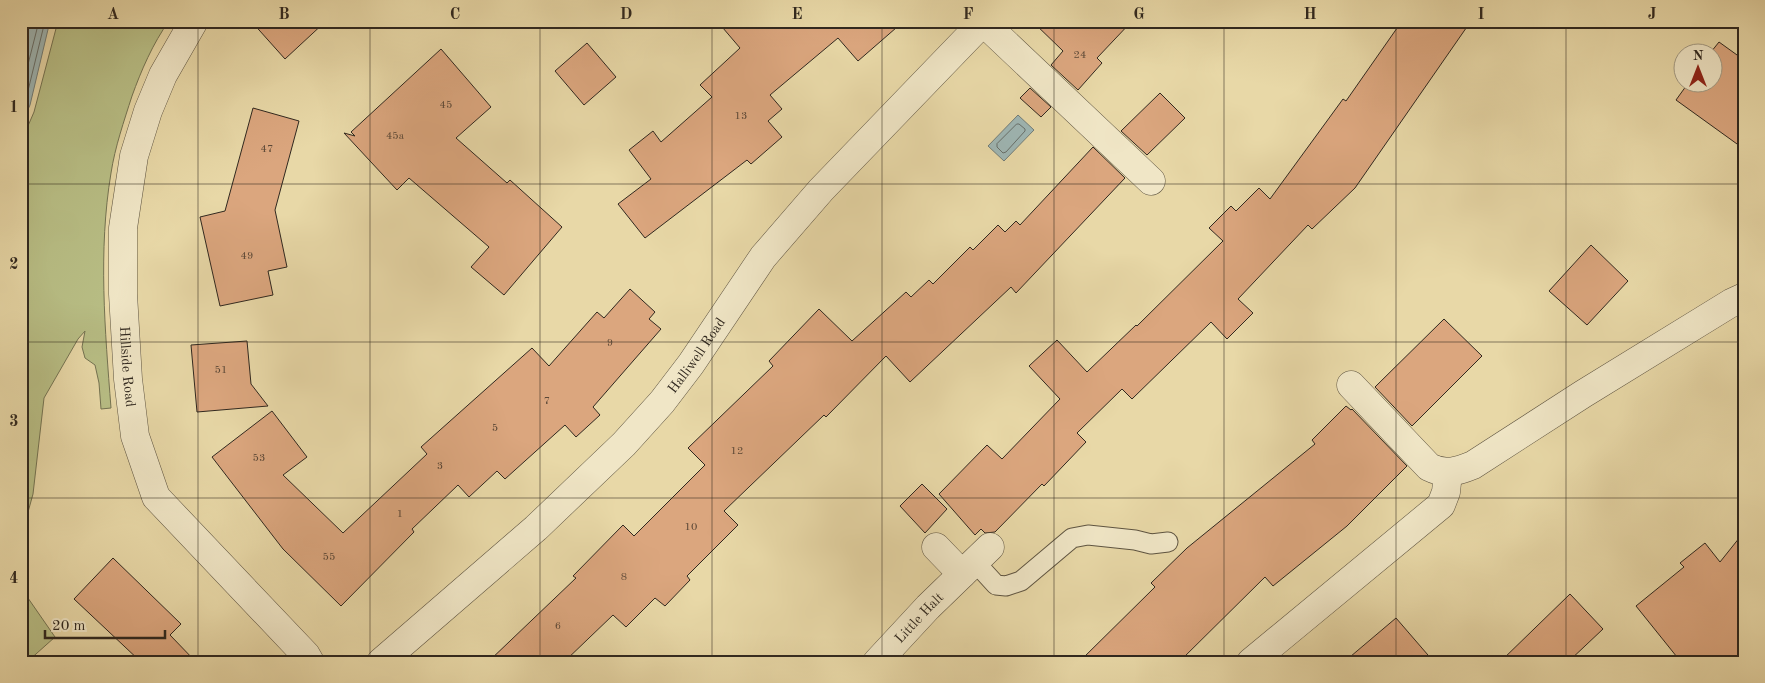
<svg xmlns="http://www.w3.org/2000/svg" width="1765" height="683" font-family="'Old Standard TT',serif">
  <style>
    .green { fill: #b8be85; stroke: #747352 }
    .water { fill: #9eb6b4; stroke: #727d78 }
    .lines { fill: none; stroke-linecap: round; stroke-linejoin: round }
    .shore { stroke: #676f6a; stroke-width: 1 }
    .building { fill: #dba67e; stroke: #30281f }
    .service-casing { stroke: #5e5441; stroke-width: 21 }
    .minor-casing { stroke: #5e5441; stroke-width: 29 }
    .service { stroke: #f0e6c6; stroke-width: 19 }
    .minor { stroke: #f0e6c6; stroke-width: 28 }
    .grid { fill: none; stroke: #30281f; stroke-width: 1; stroke-opacity: 0.55 }
    .labels { text-anchor: middle; stroke-width: 4; stroke-linejoin: round; paint-order: stroke }
    .number-label { font-size: 11px; fill: #5b4837 }
    .street-label { font-size: 14px; fill: #30281f; stroke: #f0e6c6 }
    .neatline { fill: none; stroke: #30281f; stroke-width: 2 }
    .grid-label { font-size: 16px; text-anchor: middle; font-weight: bold; fill: #30281f }
  </style>
  <rect width="100%" height="100%" fill="#e8d8a7"/>
  <filter id="stains"><feTurbulence type="fractalNoise" baseFrequency=".004" numOctaves="4"/><feColorMatrix values="0 0 0 0 .2 0 0 0 0 .09 0 0 0 0 .02 0 0 0 .5 -.17"/></filter>
  <radialGradient id="worn" r=".72"><stop offset=".6" stop-color="#630" stop-opacity="0"/><stop offset="1" stop-color="#630" stop-opacity=".3"/></radialGradient>
  <path class="green" d="M58 21H169C153 43 141 71 132 96 124 121 115 147 111 173 98 251 105 330 111 408L101 409 99 383 95 365 85 358 82 347 85 331 78 339 44 398 33 494 25 523 21 530V142L34 112Z
    M21 588 55 637 27 662H21Z"/>
  <path class="water" d="M21 21H50L30 105 21 125Z
    M1018 115 1034 130 1004 161 988 146Z"/>
  <g class="lines">
    <path class="shore" d="M21 92 39 21
      M21 112 25 103 45 21
      M1017 124H1019L1025 129V131L1006 152 1003 153 997 147V144Z"/>
  </g>
  <path class="building" d="M251 21H326L285 59Z
    M717 21H904L858 61 838 38 770 95 782 109 768 121 782 137 751 164 747 160 645 238 618 204 651 179 629 150 653 131 661 142 712 97 700 85 740 48Z
    M1032 21H1132L1097 58 1102 63 1078 90 1051 65 1063 51Z
    M1402 21H1471L1355 188 1312 229 1308 225 1238 299 1253 313 1227 339 1211 322 1132 399 1122 389 1077 433 1086 442 1044 486 1042 484 995 532 985 533 981 529 975 535 939 494 987 445 1002 459 1060 399 1029 366 1057 340 1087 372 1136 325 1137 326 1223 241 1209 228 1231 206 1236 211 1259 188 1270 199 1343 99 1346 101Z
    M1719 42 1744 60V149L1676 100 1689 82H1712V52H1711Z
    M587 43 616 77 584 105 555 71Z
    M441 49 491 107 456 138 507 183 510 180 562 227 504 295 471 267 489 247 409 178 397 190 344 133 355 136 351 132Z
    M1030 88 1051 107 1041 117 1020 98Z
    M1160 93 1185 118 1147 155 1121 131Z
    M253 108 299 121 275 210 287 267 268 271 273 295 220 306 200 217 225 211Z
    M1093 147 1125 178 1016 293 1011 287 910 382 886 356 826 417 824 415 724 511 738 525 687 576 690 580 665 606 655 598 626 627 613 615 564 662H488L576 578 573 576 623 525 634 536 705 465 688 448 773 366 769 361 819 309 852 341 906 292 911 297 929 280 933 284 970 247 973 250 998 225 1005 232 1016 221 1020 225Z
    M1591 245 1628 281 1587 325 1549 291Z
    M630 289 655 312 649 319 661 329 593 407 600 415 576 437 565 425 505 479 497 471 469 497 458 485 412 529 414 532 341 606 283 549 212 457 272 411 307 457 283 475 343 533 427 454 421 447 532 348 549 366 597 312 604 318Z
    M1444 319 1482 356 1412 426 1375 387Z
    M247 341 251 384 268 406 197 412 191 345Z
    M1346 406 1351 410 1352 409 1407 466 1347 526 1273 586 1265 577 1179 662H1079L1155 587 1151 583 1187 548 1315 444 1312 440Z
    M922 484 947 509 925 533 900 506Z
    M1744 532V662H1681L1636 606 1684 567 1680 563 1705 543 1720 562Z
    M113 558 181 624 170 635 196 662H141L74 599Z
    M1570 594 1603 629 1568 662H1500Z
    M1396 618 1434 662H1344Z"/>
  <g class="lines">
    <defs>
      <path id="service" d="M975 562 996 585 1006 586 1021 581 1072 538 1088 535 1135 540 1151 544 1168 542"/>
      <g id="minor">
        <path id="s1" d="M194 21 163 75 148 111 134 156 123 228V294L128 379 135 436 156 497 306 655 310 662"/>
        <path d="M983 22 1151 181"/>
        <path d="M1351 385 1429 467C1445 475 1456 472 1473 465L1583 394 1731 303 1744 297"/>
        <path d="M936 547 962 574"/>
        <path id="s2" d="M381 662 536 528 624 444 662 402 691 364 763 257 821 190 984 21"/>
        <path id="s3" d="M877 662 928 607 990 547"/>
        <path d="M1251 662 1441 505 1446 492 1448 473"/>
      </g>
    </defs>
    <use href="#service" class="service-casing"/>
    <use href="#minor" class="minor-casing"/>
    <use href="#service" class="service"/>
    <use href="#minor" class="minor"/>
  </g>
  <path class="grid" d="M198 21V662M370 21V662M540 21V662M712 21V662M882 21V662M1054 21V662M1224 21V662M1396 21V662M1566 21V662M21 184H1744M21 342H1744M21 498H1744"/>
  <g class="labels">
    <g class="number-label">
      <text x="1080" y="58">24</text>
      <text x="446" y="108">45</text>
      <text x="741" y="119">13</text>
      <text x="395" y="139">45a</text>
      <text x="267" y="152">47</text>
      <text x="247" y="259">49</text>
      <text x="610" y="346">9</text>
      <text x="221" y="373">51</text>
      <text x="547" y="404">7</text>
      <text x="495" y="431">5</text>
      <text x="737" y="454">12</text>
      <text x="259" y="461">53</text>
      <text x="440" y="469">3</text>
      <text x="400" y="517">1</text>
      <text x="691" y="530">10</text>
      <text x="329" y="560">55</text>
      <text x="624" y="580">8</text>
      <text x="558" y="629">6</text>
    </g>
    <g class="street-label">
      <text dy="5" stroke="none"><textPath href="#s2" startOffset="441">Halliwell Road</textPath></text>
      <text dy="5" stroke="none"><textPath href="#s1" startOffset="360">Hillside Road</textPath></text>
      <text dy="5" stroke="none"><textPath href="#s3" startOffset="61">Little Halt</textPath></text>
    </g>
  </g>
  <rect width="1765" height="683" fill="none" stroke="#e8d8a7" stroke-width="55"/>
  <g transform="translate(1698 68)"><circle r="24" fill="#f0e6c6" stroke="#a39a83"/>
  <path d="M0-4L9 19L0 12L-9 19Z" fill="#8f2418"/>
  <text y="-8" font-size="14" font-weight="bold" text-anchor="middle" fill="#30281f">N</text>
  </g>
  <path d="M45 630v8h120v-8" fill="none" stroke="#30281f" stroke-width="2.5"/>
  <text x="52" y="630" font-size="15" fill="#30281f" stroke="#f0e6c6" stroke-width="4" paint-order="stroke">20 m</text>
  <rect x="28" y="28" width="1710" height="628" class="neatline"/>
  <g class="grid-label">
    <text x="113" y="19">A</text>
    <text x="284" y="19">B</text>
    <text x="455" y="19">C</text>
    <text x="626" y="19">D</text>
    <text x="797" y="19">E</text>
    <text x="968" y="19">F</text>
    <text x="1139" y="19">G</text>
    <text x="1310" y="19">H</text>
    <text x="1481" y="19">I</text>
    <text x="1652" y="19">J</text>
    <text x="14" y="112">1</text>
    <text x="14" y="269">2</text>
    <text x="14" y="426">3</text>
    <text x="14" y="583">4</text>
  </g>
  <rect width="100%" height="100%" filter="url(#stains)"/>
  <rect width="100%" height="100%" fill="url(#worn)"/>
</svg>
